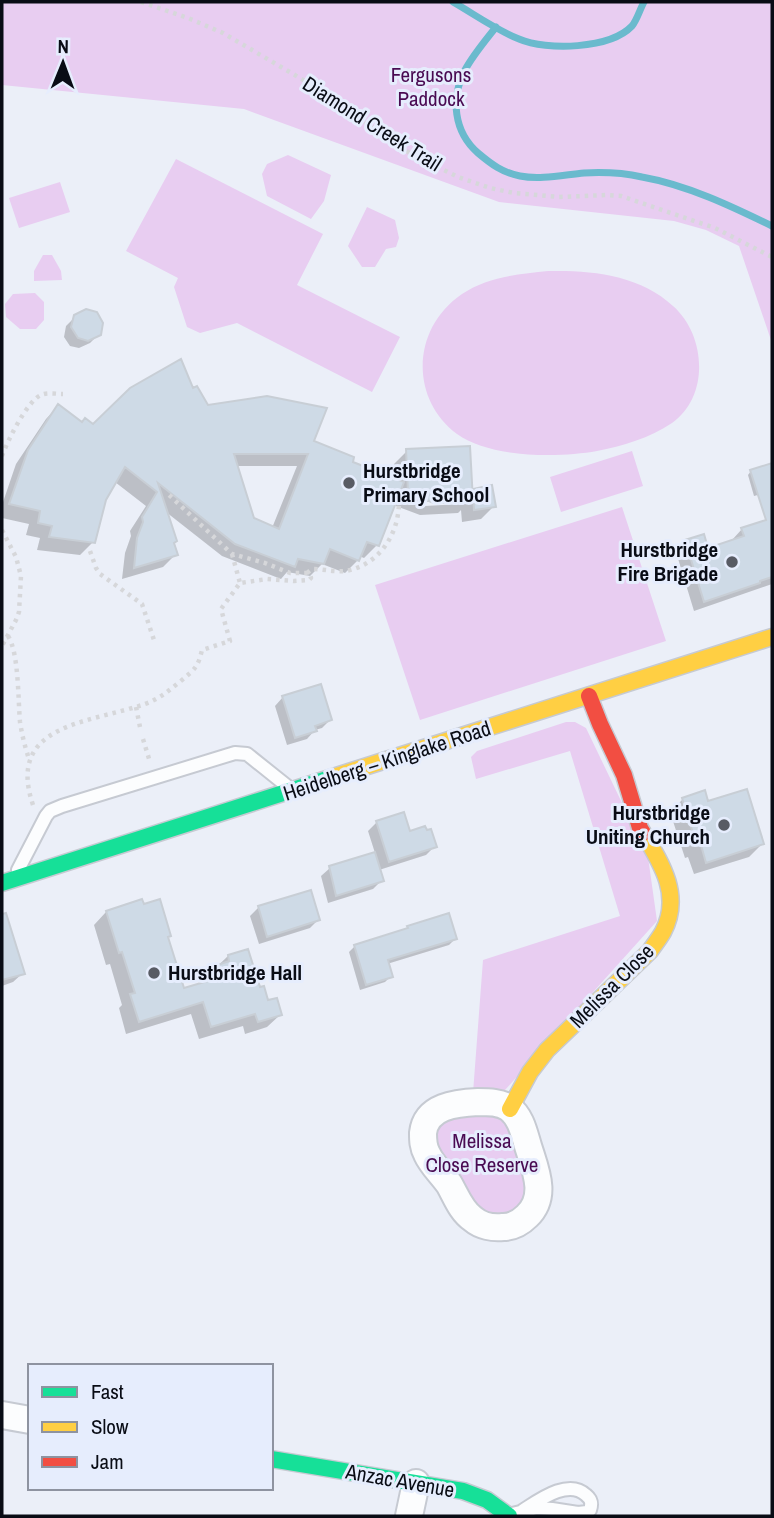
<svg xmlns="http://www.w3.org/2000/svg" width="774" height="1518" font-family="'Archivo Narrow',sans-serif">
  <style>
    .green { fill: #e8cdf1 }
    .shadow { fill: #0003; fill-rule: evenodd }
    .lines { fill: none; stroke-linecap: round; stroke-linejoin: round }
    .stream { stroke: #6abacd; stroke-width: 7 }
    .building { fill: #cedae6; stroke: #c8ced5; stroke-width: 2; fill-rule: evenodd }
    .lane-casing { stroke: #c6cad2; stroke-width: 16 }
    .street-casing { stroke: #c6cad2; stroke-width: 30 }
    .fast-casing { stroke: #c6cad2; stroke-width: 19 }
    .slow-casing { stroke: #c6cad2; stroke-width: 19 }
    .jam-casing { stroke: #c6cad2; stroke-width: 19 }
    .path { stroke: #d6d7da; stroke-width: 4.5; stroke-dasharray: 3.5 5; stroke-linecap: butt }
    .lane { stroke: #fcfdfe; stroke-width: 12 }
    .street { stroke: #fcfdfe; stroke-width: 26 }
    .fast { stroke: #16e098; stroke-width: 16 }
    .slow { stroke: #ffcf43; stroke-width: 16 }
    .jam { stroke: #f24e42; stroke-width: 16 }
    .poi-dot { fill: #585b64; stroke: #e6edfd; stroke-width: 2.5 }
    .labels { text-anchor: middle; stroke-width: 6; stroke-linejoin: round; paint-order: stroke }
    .park-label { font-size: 21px; fill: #490a52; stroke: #e6edfd }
    .street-label { font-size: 21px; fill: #090c15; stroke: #e6edfd }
    .poi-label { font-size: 21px; font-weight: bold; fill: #090c15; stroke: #e6edfd; text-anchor: start }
  </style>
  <rect width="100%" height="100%" fill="#ebeff8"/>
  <path class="green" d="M2 2H772V343L739 246 706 230 674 221 499 202 244 109 2 85Z
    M288 155 331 175 324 201 311 219 267 196 262 174 267 164Z
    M176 159 323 234 297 285 400 337 372 392 237 323 200 333 187 327 174 287 178 278 126 251Z
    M60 182 70 212 19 228 9 198Z
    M367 207 395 220 399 238 396 247 386 249 375 267H362L348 246Z
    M43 255H52L61 271 62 280 34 281V271Z
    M548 271C592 270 640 275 673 306 706 335 710 396 672 423 650 438 622 446 597 451 558 458 490 458 457 434 409 398 412 328 462 294 487 277 519 274 548 271Z
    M35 293 44 302V320L36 329H20L6 317 5 304 13 294Z
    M632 451 643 486 561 512 550 477Z
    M622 507 666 641 420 720 375 585Z
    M566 722H575L586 728 648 857 657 921 505 1090 473 1093 483 960 620 916 570 751 476 779 471 757 477 751Z
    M486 1111 507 1122 529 1183 528 1199 510 1216 482 1214 437 1153 434 1125 437 1121Z"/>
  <path class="shadow" d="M75 317 99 334 90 343 79 348 70 346 64 337 66 326Z
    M192 390 207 407 312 442 351 463 395 480 394 464 407 451 470 494 474 491 494 506 481 519 462 522 461 510 458 513 420 515 396 506V497L377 545 364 558 359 556 358 560 345 573 322 564 310 576 287 572 281 579 222 556 166 512 176 554 163 567 122 579 125 553 131 536 130 531 146 506 115 482 105 500 93 542 80 555 37 550 40 538 26 535 29 524 2 518V505L16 464 46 419 58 406 82 424 93 426ZM236 466H297L272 528 252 519ZM460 500V504L425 506V502Z
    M772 465V491L754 496 748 475 751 471Z
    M772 520V584L694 611 676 552 686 542 707 550 733 542 732 540 742 529Z
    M283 697 330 720 322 728 315 730 307 739 287 745 275 706Z
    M683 799 707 803 762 844 749 857 694 874 688 857 685 858 670 812Z
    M377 822 409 833 435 846 426 855 379 870 382 880 373 889 328 903 321 876 330 868 375 853 368 831Z
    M310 892 318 920 310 928 259 944 250 916 258 908Z
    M106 912 166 939 182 991 204 984 203 980 228 956 259 990 267 1003 280 1015 267 1027 245 1034 243 1026 199 1039 191 1014 126 1034 119 1008 122 1005 110 964 106 965 94 925Z
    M408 928 455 939 449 945 387 964 391 976 385 982 360 990 349 952 355 946 405 931Z
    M10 932 23 973 13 982 2 986V935Z"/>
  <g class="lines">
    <path class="stream" d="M453 2C474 14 496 30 519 39 547 51 610 49 632 26 637 20 640 9 644 2
      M496 27C485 41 473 55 465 70 450 99 454 132 478 153 491 164 503 173 520 176 540 180 563 175 584 173 603 172 624 173 642 177 687 185 731 206 772 226"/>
  </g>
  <path class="building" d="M86 309 97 312 103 323 101 335 88 341 78 338 71 327 74 315Z
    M181 359 193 388 197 386 208 405 267 396 327 408 314 441 354 457 353 462 404 482 379 546 367 542 359 561 330 549 324 564 298 559 295 567 235 544 158 483 177 541 174 543 178 555 134 568 137 538 143 522 142 517 157 492 125 467 106 500 95 543 49 537 52 526 38 523 40 511 9 504 28 450 58 404 82 422 85 418 93 424 130 388ZM234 454H308L279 529 254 518Z
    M470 446 473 501 434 503 408 493 406 449Z
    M772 463V577L760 581V583L704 602 685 540 704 534 708 548 744 536 741 528 766 520 750 470Z
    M492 485 496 507 474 510 473 489Z
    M321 684 332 720 315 726 317 731 295 738 282 696Z
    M747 789 764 844 706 863 701 845 697 846 682 798 705 790 708 801Z
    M404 812 410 831 425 826 427 830 431 829 437 847 389 862 376 821Z
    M375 852 384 881 336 896 329 866Z
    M311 890 320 920 267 937 258 906Z
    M142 899 144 904 160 899 171 936 168 937 184 988 218 978 215 966 229 961 228 955 248 949 260 987 264 986 268 1000 277 998 282 1015 258 1022 255 1014 211 1027 203 1002 139 1022 130 994 135 993 122 952 119 953 106 911Z
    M6 913 25 974 2 980V914Z
    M449 913 457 939 388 960 393 977 366 985 354 945 408 928 407 926Z"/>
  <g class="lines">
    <defs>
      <path id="lane" d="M18 870 46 816 50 811 62 806 235 753 247 754 287 786
        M512 1514 537 1508 552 1509 578 1513 587 1512 590 1510C592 1504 592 1500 586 1495 568 1478 538 1501 522 1511"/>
      <path id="street" d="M478 1102C489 1102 500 1102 509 1108 521 1117 524 1133 528 1146 535 1169 548 1196 527 1216 520 1223 513 1227 503 1227 493 1228 481 1226 473 1219 461 1211 456 1196 449 1184 442 1174 432 1165 427 1154 423 1147 423 1140 423 1133 426 1106 456 1103 478 1102Z
        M2 1415 30 1420
        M409 1516 416 1483"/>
      <path id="fast" d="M2 883 333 777
        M271 1459 463 1491 487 1500 509 1516"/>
      <path id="slow" d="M333 777 772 637
        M510 1109 530 1072 547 1050 650 951C654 945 659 939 663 932 682 896 662 864 643 833"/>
      <path id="jam" d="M589 696 600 724 624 775 640 828 643 833"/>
    </defs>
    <use href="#lane" class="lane-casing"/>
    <use href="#street" class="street-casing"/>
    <use href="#fast" class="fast-casing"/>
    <use href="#slow" class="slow-casing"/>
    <use href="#jam" class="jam-casing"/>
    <path class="path" d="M141 2 188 18 223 33 305 81 411 154 458 177 490 188 514 193 559 197 607 195 621 196 715 228 772 257
      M2 456C7 442 27 401 41 395 47 392 56 394 63 394
      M2 530 16 557 21 576 19 612 16 620 2 646
      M90 551 96 568 100 574 142 604 154 640
      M232 554 240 583
      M307 573 312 569C323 569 334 572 345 571 383 565 404 526 398 489
      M8 636C19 653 18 700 20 722 22 735 25 747 29 759
      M136 707 140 727
      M143 739 150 762
      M33 805C5 723 91 723 145 704 159 699 170 690 182 680 195 669 198 667 202 650L230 641 221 609 240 583 267 579 294 581 309 580 311 578 310 574 308 573H290L265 563 232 554 167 493"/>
    <use href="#lane" class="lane"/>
    <use href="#street" class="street"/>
    <use href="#fast" class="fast"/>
    <use href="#slow" class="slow"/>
    <use href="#jam" class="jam"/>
  </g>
  <g class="poi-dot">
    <circle cx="349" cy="483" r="7"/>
    <circle cx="732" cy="562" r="7"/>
    <circle cx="724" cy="825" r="7"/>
    <circle cx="154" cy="973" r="7"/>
  </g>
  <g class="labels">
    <g class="park-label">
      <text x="431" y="82">Fergusons<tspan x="431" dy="24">Paddock</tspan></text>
      <text x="482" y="1148">Melissa<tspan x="482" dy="24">Close Reserve</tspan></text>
    </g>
    <g class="street-label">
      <text transform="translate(372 124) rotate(32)" y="7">Diamond Creek Trail</text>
      <text transform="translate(387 761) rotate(-18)" y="7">Heidelberg – Kinglake Road</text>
      <text transform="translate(612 986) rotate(-45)" y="7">Melissa Close</text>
      <text transform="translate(400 1481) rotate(10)" y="7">Anzac Avenue</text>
    </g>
    <g class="poi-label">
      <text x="363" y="478">Hurstbridge<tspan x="363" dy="24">Primary School</tspan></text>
      <text x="718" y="557" text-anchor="end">Hurstbridge<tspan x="718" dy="24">Fire Brigade</tspan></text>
      <text x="710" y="820" text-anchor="end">Hurstbridge<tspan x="710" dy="24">Uniting Church</tspan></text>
      <text x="168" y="980">Hurstbridge Hall</text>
    </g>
  </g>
  <rect width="774" height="1518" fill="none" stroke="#090c15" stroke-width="7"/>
  <rect x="28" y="1364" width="245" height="126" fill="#e6edfd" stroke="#8e93a0" stroke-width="2"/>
  <rect x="42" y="1387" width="35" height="10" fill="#16e098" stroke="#8e93a0" stroke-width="2"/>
  <text x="91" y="1399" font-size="21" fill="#090c15">Fast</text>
  <rect x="42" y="1422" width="35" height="10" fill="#ffcf43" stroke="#8e93a0" stroke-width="2"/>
  <text x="91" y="1434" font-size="21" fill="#090c15">Slow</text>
  <rect x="42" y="1457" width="35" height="10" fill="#f24e42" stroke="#8e93a0" stroke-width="2"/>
  <text x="91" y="1469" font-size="21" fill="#090c15">Jam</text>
  <g transform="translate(63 63) rotate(1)" stroke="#e6edfd" stroke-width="5" paint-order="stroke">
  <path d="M0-5L12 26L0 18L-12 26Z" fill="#090c15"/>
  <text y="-10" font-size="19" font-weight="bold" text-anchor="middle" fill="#090c15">N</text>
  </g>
</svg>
